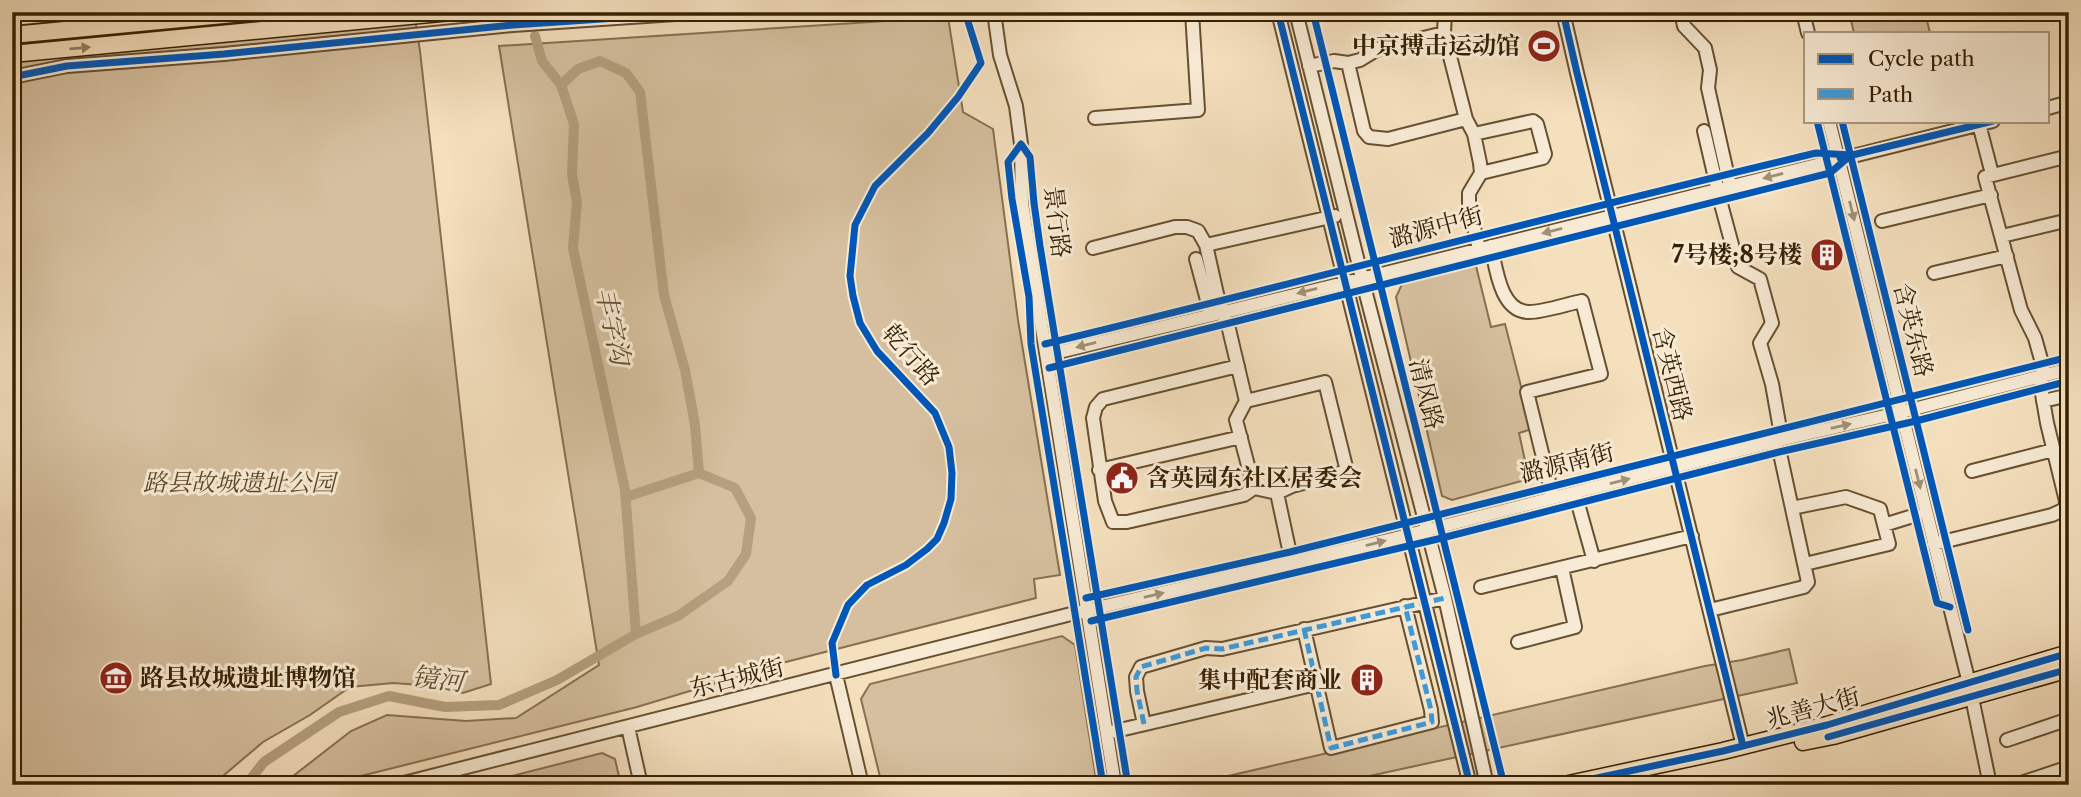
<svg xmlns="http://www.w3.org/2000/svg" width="2081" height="797" font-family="'Libre Caslon Text','Noto Serif SC',serif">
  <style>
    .green { fill: #d5bf9e; stroke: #867050; stroke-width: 2 }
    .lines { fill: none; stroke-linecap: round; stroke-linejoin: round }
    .canal { stroke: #b49f7e; stroke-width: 10 }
    .minor-casing { stroke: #665032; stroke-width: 16 }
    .major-casing { stroke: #362003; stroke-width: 19 }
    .minor { stroke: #f8ebd5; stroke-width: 12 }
    .major { stroke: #f5e0be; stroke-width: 16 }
    .quiet { stroke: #3e9bdd; stroke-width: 5; stroke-dasharray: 10 5; stroke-linecap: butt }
    .cycleway-casing { stroke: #f8ebd5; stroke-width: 11 }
    .cycleway { stroke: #0057b8; stroke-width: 7 }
    .oneway { fill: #968060 }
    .oneway2 { fill: #a19076 }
    .labels { text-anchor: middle; stroke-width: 6; stroke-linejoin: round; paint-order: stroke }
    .poi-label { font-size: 24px; font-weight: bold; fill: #362003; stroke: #f8ebd5; text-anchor: end }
    .street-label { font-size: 24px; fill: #362003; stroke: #f8ebd5 }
    .park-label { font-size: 24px; font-style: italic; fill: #5e482a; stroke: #f8ebd5 }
    .water-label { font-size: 26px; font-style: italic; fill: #624c2e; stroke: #f8ebd5 }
  </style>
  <rect width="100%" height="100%" fill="#f5e0be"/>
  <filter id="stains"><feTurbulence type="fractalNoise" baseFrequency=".00286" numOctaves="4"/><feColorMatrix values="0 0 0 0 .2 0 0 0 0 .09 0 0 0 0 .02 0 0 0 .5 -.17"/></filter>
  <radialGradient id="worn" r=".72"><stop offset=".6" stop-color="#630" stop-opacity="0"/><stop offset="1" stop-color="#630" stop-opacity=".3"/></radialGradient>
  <path class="green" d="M12 12H414L420 51 491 684 463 693 434 686 393 683 350 687 310 715 263 742 223 776 218 785H12Z
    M1849 12H1925L1930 33H1854Z
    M948 17 963 112 993 129 1018 320 1060 575 1034 579 1036 598 782 663 637 707 325 785 288 780 351 731 387 715 466 721 516 718 599 665 499 46Z
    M1476 266 1491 327 1505 324 1532 429 1519 433 1529 479 1452 500 1442 496 1396 297 1403 282Z
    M1062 636 1075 645 1097 785H882L861 699 870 684Z
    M1789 649 1797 683 1328 785H1189L1705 666 1742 660Z
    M602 753 615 759 621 785H477Z"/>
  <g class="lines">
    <path class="canal" d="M535 36 542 61 561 85 574 124 572 174 577 202 573 248 625 490 636 634
      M561 85 578 69 600 61 626 73 640 92 664 295 685 370 695 425 699 473 626 497
      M246 785 264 762 339 712 389 696 445 707 499 705 557 680 636 634 678 616 728 581 746 554 751 518 735 488 699 473"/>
    <defs>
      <path id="minor" d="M994 12 1000 55 1016 106 1021 144 1022 203 1115 785
        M1278 12 1470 785
        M1296 12 1365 290 1445 598 1487 785
        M1445 12 1444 33 1466 119 1474 134 1480 163 1481 173 1469 193V207L1479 249
        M1563 12 1577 73 1743 746
        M1681 12 1684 26 1705 48 1710 70 1708 88 1730 186
        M1803 12 1808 33
        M12 19 82 12
        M1348 63 1364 131 1369 137 1388 139 1466 119
        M1309 66 1334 61 1348 63 1360 60 1378 49 1444 33
        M12 77 67 66 224 54 513 25 705 12
        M2048 108 2069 102
        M1095 118 1198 110 1192 12
        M1829 121 1969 683 1990 785
        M1979 124 1992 174
        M1704 131 1721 204 1738 267 1760 279 1772 323 1760 343 1772 384 1780 429 1784 439
        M1474 134 1533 121 1537 124 1545 154 1543 158 1481 173
        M1882 221 1991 195
        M2002 236 2069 220
        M1206 245 1335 216
        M1491 246C1496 267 1500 312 1529 312 1544 312 1567 304 1582 301L1601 374 1527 392 1553 498
        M1093 248 1175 227H1187L1198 231 1206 245 1217 294 1228 325 1246 401 1236 420 1254 488 1277 493 1292 563
        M1196 259 1211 315
        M1934 273 2007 256
        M1047 355 1377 275 1993 121
        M1238 366 1103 399 1096 407 1093 418 1105 501 1113 522H1127L1244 495 1254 488
        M1246 401 1325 382 1347 471 1292 486 1277 493
        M2043 401 2069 395
        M1099 470 1241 437
        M1972 471 2053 450
        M1575 493 1594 561
        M1792 508 1846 497 1880 509 1884 525 1916 515
        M1934 544 2052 515 2065 509 2066 501 2047 423 2042 394 2044 375 2042 363 2035 338 2021 310 1985 177 2069 156
        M1805 564 1889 544 1884 525
        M1481 587 1692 536
        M1710 610 1804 587 1808 582 1781 458 1776 441
        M1304 629 1331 748 1432 722 1431 710 1405 606
        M1518 642 1575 627 1562 568
        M836 675 862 785
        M1144 724 1137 691 1136 677 1141 667 1206 648 1222 649 1445 598
        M628 727 641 785
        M1107 733 1316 684
        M2007 740 2069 719
        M396 785 1075 613 1392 539 1784 439 1902 412 2069 369
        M2015 785 2069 767"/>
      <path id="major" d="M12 35 256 12
        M12 54 451 12
        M1803 742 1833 736 2069 669
        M1564 785 1723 751 1827 725 2069 653"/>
    </defs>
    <use href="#minor" class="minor-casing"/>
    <use href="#major" class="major-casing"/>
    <use href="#minor" class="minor"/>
    <use href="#major" class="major"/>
    <path class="quiet" d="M1304 629 1331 748 1432 722 1431 710 1405 606
      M1144 724 1137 691 1136 677 1141 667 1206 648 1222 649 1445 598"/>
    <defs>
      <path id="cycleway" d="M1278 12 1470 785
        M1313 12 1504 785
        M1563 12 1577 73 1743 746
        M12 77 67 66 224 54 513 25 705 12
        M1817 121 1937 603 1950 607
        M1842 121 1968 630
        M1840 158 1993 121
        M1045 344C1302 282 1558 214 1816 153L1851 155
        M1049 368 1830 173 1851 155
        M1086 598 1290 552 2069 357
        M1091 621 1442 538 1779 452 1916 421 2069 381
        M836 675 832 643 848 605 867 585 906 565 927 549 937 539 944 523 951 499 952 473 949 447 935 413 877 351 860 323 853 296 850 276 855 225 875 186 928 133 958 97 981 63 965 12
        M1828 737 2069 669
        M1103 785 1031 344 1029 297 1012 199 1008 162 1021 144 1030 157 1034 203 1040 246 1128 785
        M1564 785 1723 751 1827 725 2069 653"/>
    </defs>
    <use href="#cycleway" class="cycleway-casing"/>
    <use href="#cycleway" class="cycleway"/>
  </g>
  <defs><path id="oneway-solid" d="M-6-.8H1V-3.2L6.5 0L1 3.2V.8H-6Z" transform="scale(1.75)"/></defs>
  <use class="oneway" href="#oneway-solid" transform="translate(80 48) rotate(-5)"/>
  <g class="oneway2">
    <use href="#oneway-solid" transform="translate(1773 176) rotate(166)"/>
    <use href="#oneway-solid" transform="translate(1852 211) rotate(76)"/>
    <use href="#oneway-solid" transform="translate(1552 231) rotate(166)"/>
    <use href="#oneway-solid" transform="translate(1307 291) rotate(166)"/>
    <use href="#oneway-solid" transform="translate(1086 345) rotate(166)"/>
    <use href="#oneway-solid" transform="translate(1841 426) rotate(-13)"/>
    <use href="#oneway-solid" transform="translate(1918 479) rotate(76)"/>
    <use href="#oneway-solid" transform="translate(1620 481) rotate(-14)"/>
    <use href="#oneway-solid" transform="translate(1376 543) rotate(-14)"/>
    <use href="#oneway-solid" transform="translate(1154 595) rotate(-13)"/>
  </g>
  <defs>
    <symbol id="stadium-disc" viewBox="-11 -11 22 22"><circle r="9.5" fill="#8f2418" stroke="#f8ebd5"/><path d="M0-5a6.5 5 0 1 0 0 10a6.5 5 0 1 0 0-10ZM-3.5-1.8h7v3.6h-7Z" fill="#fff"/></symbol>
    <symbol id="building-disc" viewBox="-11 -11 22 22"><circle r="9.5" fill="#8f2418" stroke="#f8ebd5"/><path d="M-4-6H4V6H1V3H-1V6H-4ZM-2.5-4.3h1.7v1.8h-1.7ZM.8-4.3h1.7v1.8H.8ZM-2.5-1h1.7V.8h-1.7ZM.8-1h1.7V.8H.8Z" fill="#fff"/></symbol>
    <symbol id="civic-disc" viewBox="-11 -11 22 22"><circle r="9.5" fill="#8f2418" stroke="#f8ebd5"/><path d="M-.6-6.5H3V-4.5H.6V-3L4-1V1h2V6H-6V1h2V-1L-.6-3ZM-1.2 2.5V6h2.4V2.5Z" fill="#fff"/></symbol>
    <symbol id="museum-disc" viewBox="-11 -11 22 22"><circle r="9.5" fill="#8f2418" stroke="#f8ebd5"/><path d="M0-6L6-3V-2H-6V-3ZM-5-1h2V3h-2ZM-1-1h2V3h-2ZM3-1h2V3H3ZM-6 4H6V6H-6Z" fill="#fff"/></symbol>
  </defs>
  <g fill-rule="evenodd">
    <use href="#stadium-disc" x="1525" y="27" width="38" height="38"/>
    <use href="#building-disc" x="1808" y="236" width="38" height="38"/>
    <use href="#civic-disc" x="1103" y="459" width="38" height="38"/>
    <use href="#museum-disc" x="97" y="659" width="38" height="38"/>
    <use href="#building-disc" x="1348" y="661" width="38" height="38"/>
  </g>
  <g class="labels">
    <g class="poi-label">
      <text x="1520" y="54">中京搏击运动馆</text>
      <text x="1802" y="263">7号楼;8号楼</text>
      <text x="1146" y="486" text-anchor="start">含英园东社区居委会</text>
      <text x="140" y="686" text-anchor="start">路县故城遗址博物馆</text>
      <text x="1342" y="688">集中配套商业</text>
    </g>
    <g class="street-label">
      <text transform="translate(1057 222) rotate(83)" y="8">景行路</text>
      <text transform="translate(1436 227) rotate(-15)" y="8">潞源中街</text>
      <text transform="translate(1913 330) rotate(76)" y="8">含英东路</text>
      <text transform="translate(911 355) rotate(49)" y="8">乾行路</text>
      <text transform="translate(1672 374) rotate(76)" y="8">含英西路</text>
      <text transform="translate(1426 394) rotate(76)" y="8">清风路</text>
      <text transform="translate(1567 463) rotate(-14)" y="8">潞源南街</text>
      <text transform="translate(737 678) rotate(-14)" y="8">东古城街</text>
      <text transform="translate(1813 708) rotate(-15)" y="8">兆善大街</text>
    </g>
    <g class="park-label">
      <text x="239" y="491">路县故城遗址公园</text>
    </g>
    <g class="water-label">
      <text transform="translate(613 326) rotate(78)" y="9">丰字沟</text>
      <text transform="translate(438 679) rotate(6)" y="9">镜河</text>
    </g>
  </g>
  <rect width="2081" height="797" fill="none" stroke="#f5e0be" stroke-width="42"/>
  <rect x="14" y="14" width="2053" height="769" fill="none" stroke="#362003" stroke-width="3.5"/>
  <rect x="21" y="21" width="2039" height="755" fill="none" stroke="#362003" stroke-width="2"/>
  <rect x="1804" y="32" width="245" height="91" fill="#f8ebd5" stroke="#aa9a81" stroke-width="2"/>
  <rect x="1818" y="54" width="35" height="10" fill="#0057b8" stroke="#aa9a81" stroke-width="2"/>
  <text x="1868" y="66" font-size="21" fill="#362003">Cycle path</text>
  <rect x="1818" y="89" width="35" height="10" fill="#3e9bdd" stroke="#aa9a81" stroke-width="2"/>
  <text x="1868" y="102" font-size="21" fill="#362003">Path</text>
  <rect width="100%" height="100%" filter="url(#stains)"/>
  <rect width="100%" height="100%" fill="url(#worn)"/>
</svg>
